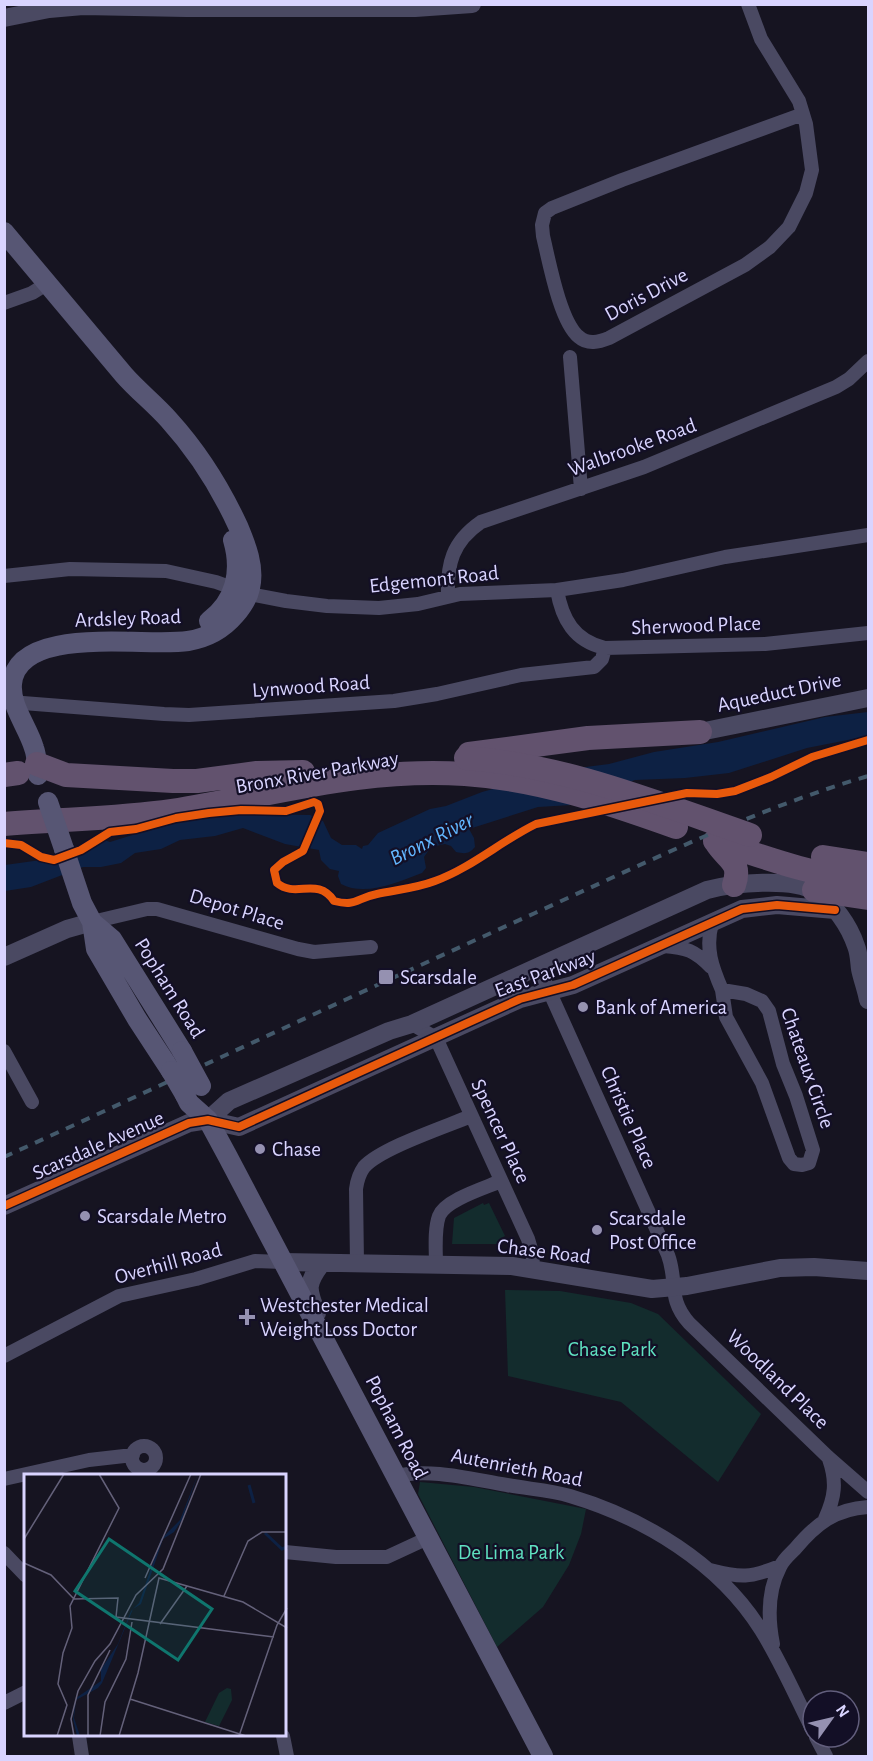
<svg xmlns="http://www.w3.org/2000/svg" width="873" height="1761" font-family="'Alegreya Sans',sans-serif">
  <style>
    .green { fill: #132c2d }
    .water { fill: #0d2144 }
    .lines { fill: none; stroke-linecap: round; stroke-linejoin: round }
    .minor { stroke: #4a4962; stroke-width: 14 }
    .tertiary { stroke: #4a4962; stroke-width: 18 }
    .secondary { stroke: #575674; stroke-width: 20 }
    .trunk { stroke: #62526e; stroke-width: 24 }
    .rail { stroke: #43596b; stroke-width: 4; stroke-dasharray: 9 8; stroke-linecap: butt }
    .secondary-bridge { stroke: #575674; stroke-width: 20 }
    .trunk-bridge { stroke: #62526e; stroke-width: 24 }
    .cycleway-casing { stroke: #130f26; stroke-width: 11 }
    .cycleway { stroke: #e8590c; stroke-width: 8 }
    .poi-dot { fill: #9591b1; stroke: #130f26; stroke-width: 2 }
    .labels { text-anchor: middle; stroke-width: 4.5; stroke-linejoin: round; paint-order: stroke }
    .street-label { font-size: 21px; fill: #d9d4ff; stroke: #130f26 }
    .poi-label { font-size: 21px; fill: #d9d4ff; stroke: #130f26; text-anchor: start }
    .park-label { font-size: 21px; fill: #5fe0c0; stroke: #130f26 }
    .water-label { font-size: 22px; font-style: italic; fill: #62b6ff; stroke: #130f26 }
    .inset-river { fill: none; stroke: #0d2144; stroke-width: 3 }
    .inset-road { fill: none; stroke: #64617a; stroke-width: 1.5 }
    .view { fill: #0f766e; fill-opacity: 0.15; stroke: #0f766e; stroke-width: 3 }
    .inset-edge { fill: none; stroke: #d9d4ff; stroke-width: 3 }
  </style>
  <rect width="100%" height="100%" fill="#161421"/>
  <path class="green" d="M483 1203 484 1205 489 1203 505 1236 501 1238 502 1244H452L454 1218Z
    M505 1290 560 1291 631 1303 658 1314 761 1414 718 1482 621 1402 508 1376Z
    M420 1482 474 1487 586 1509 581 1534 569 1565 543 1607 497 1647 418 1494Z"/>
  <path class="water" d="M868 712V736L807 748 729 773 685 778 635 780 571 805 538 807 469 829 474 838 475 847C469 854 465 854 456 852L451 846 445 844 431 847 424 857 426 868 422 873C398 882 365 897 341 884L338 876 339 871 330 869 321 860 319 850 285 844 243 828 215 836 180 840 161 849 135 853 121 863 101 867H83L31 887 5 891V865L41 860 47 863H54L92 848 104 840 110 842 171 823 209 816 240 814 310 815 323 821 331 838 342 845H356L362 849 363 846 368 845 378 833 430 809 446 806 482 792 562 770 609 764 654 752 718 742 825 717Z"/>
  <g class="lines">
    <path class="minor" d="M748 4 761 39 799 101 806 124 812 170 806 193 789 227 770 247 745 265 609 338C599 342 588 345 579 337 560 322 549 261 543 236L542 225 545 213 552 208 622 180 803 114
      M4 303 32 293 48 283
      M570 357 581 489
      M4 576 70 569 166 571 216 582 249 594 286 601 327 606 379 608 418 604 460 594 557 590 623 580 725 557 868 535
      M557 590C562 619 574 641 605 648L765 644 868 633
      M448 596C447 564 452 542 481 522L644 467 836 387 849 379 868 361
      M10 702 164 714 189 715 394 701 437 694 521 675 594 667 602 659 605 648
      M92 922 147 909H157L298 949 314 952 371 947
      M712 923C705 948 712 967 722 990
      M663 946C687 948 694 950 711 967
      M538 966 668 1255C678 1282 667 1298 689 1323L828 1457 868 1492
      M722 990 746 994 762 1001 769 1011 783 1064 796 1096 813 1150 809 1163 802 1165 794 1164 789 1158 762 1083 726 1017Z
      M412 1024 436 1038 528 1239 533 1256 532 1268
      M4 1051 32 1102
      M357 1263 356 1189C357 1181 359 1174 364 1167 381 1148 445 1127 471 1116
      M436 1265C436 1250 434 1230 439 1216 445 1200 485 1188 501 1181
      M4 1356 119 1296 196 1279 255 1261 283 1262
      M132 1458a12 12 0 1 1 24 0a12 12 0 1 1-24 0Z
      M395 1476C432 1468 470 1479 507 1485 528 1489 550 1490 570 1496 644 1518 719 1563 761 1630 781 1662 796 1697 813 1731
      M4 1479 89 1460 133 1455
      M825 1519C835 1497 837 1482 829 1459
      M285 1552 336 1557H387L428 1538
      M4 1553 26 1576
      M710 1570C741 1578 750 1578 780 1566
      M773 1644C768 1619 768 1590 780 1567 783 1560 790 1554 795 1549 816 1524 835 1509 868 1507
      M4 1703 26 1692
      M79 1736 82 1756
      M283 1736 287 1756
      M816 1737 826 1756"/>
    <path class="tertiary" d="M4 18 49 9 83 6 186 8H415L472 4
      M700 732 868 698
      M4 957 67 929 92 922
      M208 1120 229 1101 389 1031 412 1024 707 890C733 883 793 877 816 892 834 904 849 925 856 946 859 953 859 961 860 969 862 979 866 989 868 1000
      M4 1206 189 1123 208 1120 239 1127 520 999 573 985 742 909 777 905 835 910
      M283 1262 512 1266 652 1289 687 1286 780 1268 814 1267 868 1271
      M317 1313C307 1289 306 1284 322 1263"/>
    <path class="secondary" d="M4 232C44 280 84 327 124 375 138 391 155 404 169 420 198 452 220 487 238 526 246 545 255 567 250 588 248 598 242 607 235 615 223 629 207 638 188 641 148 648 17 623 12 684 10 706 28 727 34 748 37 756 37 766 38 775
      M209 621C236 601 242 571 233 540
      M64 849 82 903 92 922 112 939 182 1051
      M92 922 96 949 137 1019 171 1071
      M185 1095 189 1103 208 1120 228 1157 543 1756"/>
    <path class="trunk" d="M469 754 588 738 700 732
      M37 764 66 775 173 781H197L257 773 303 772
      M4 775 18 773
      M4 824C60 819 117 819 172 811 272 795 362 767 465 774 539 779 606 802 676 827
      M715 841C766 858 815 876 868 881
      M716 842C727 860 742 861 734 885
      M823 857 868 864
      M814 890 868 898"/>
    <path class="rail" d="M4 1157C182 1076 358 993 535 913 645 863 753 810 868 776"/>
    <path class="secondary-bridge" d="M48 802 64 849
      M182 1051 201 1086
      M171 1071 185 1095"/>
    <path class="trunk-bridge" d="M466 758C565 765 657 803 750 835"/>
    <defs>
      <path id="cycleway" d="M4 843 21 845 41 857 54 860 81 850 110 832 136 829 176 818 209 813 241 810 286 811 314 802 318 804 320 811 303 851 283 862 274 870 277 883C296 899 317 876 334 901 357 907 356 898 377 894 396 890 417 888 435 881 471 868 501 841 536 824L687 793 717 794 735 791 771 777 812 757 868 740
        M4 1206 189 1123 208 1120 239 1127 520 999 573 985 742 909 777 905 835 910"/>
    </defs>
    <use href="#cycleway" class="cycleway-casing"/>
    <use href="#cycleway" class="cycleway"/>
  </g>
  <g class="poi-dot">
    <rect x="378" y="969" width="16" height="16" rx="3"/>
    <circle cx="583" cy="1007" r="6"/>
    <circle cx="260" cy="1149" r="6"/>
    <circle cx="85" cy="1216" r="6"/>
    <circle cx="597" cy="1230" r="6"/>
    <path d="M244 1308h6v6h6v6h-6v6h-6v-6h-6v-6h6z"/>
  </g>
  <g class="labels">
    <g class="street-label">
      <text transform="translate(646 294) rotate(-28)" y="7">Doris Drive</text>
      <text transform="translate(632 447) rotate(-20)" y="7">Walbrooke Road</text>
      <text transform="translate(434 579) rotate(-6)" y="7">Edgemont Road</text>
      <text transform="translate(128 618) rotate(-2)" y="7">Ardsley Road</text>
      <text transform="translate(696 625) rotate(-2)" y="7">Sherwood Place</text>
      <text transform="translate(311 686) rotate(-4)" y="7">Lynwood Road</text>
      <text transform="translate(779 692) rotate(-12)" y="7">Aqueduct Drive</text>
      <text transform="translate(317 772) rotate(-10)" y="7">Bronx River Parkway</text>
      <text transform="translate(237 909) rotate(17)" y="7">Depot Place</text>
      <text transform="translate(545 973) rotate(-20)" y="7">East Parkway</text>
      <text transform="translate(170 988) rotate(58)" y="7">Popham Road</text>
      <text transform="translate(808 1068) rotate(71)" y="7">Chateaux Circle</text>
      <text transform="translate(629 1117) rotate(66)" y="7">Christie Place</text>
      <text transform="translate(501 1131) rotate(65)" y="7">Spencer Place</text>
      <text transform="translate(98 1145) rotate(-24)" y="7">Scarsdale Avenue</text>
      <text transform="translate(544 1251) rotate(7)" y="7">Chase Road</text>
      <text transform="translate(168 1263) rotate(-15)" y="7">Overhill Road</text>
      <text transform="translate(778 1379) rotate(44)" y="7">Woodland Place</text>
      <text transform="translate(397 1427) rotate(63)" y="7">Popham Road</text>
      <text transform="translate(517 1467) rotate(11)" y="7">Autenrieth Road</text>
    </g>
    <g class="poi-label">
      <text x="400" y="984">Scarsdale</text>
      <text x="595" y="1014">Bank of America</text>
      <text x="272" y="1156">Chase</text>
      <text x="97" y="1223">Scarsdale Metro</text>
      <text x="609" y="1225">Scarsdale<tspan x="609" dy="24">Post Office</tspan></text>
      <text x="260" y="1312">Westchester Medical<tspan x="260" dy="24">Weight Loss Doctor</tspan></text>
    </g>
    <g class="park-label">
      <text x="612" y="1356">Chase Park</text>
      <text x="511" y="1559">De Lima Park</text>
    </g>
    <g class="water-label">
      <text transform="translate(431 838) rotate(-27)" y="8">Bronx River</text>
    </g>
  </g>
  <g transform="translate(24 1474)">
    <rect width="262" height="262" fill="#161421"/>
    <path d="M203 214 207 215 208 226 195 252 181 248 195 219Z" fill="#132c2d"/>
    <path d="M174 0 158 46 150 58 139 65 117 130 109 135 78 209 74 214 52 226 50 244 56 262H53L49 245 52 224 77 207V195L94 170 107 137 115 129 137 65 156 46Z" fill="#0d2144"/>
    <path class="inset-river" d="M225 11 230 29M241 59 258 75 263 73"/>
    <path class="inset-road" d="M0 65 40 0M0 89 27 101 50 125 94 124 92 143 250 163M121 104 167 0M200 122 224 67 238 58H263M136 150 163 112M106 225 222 262M33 262 43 231 34 210 39 179 48 154 46 132 95 34 75 0M50 262 47 245 54 217 71 187 86 170 112 121 139 95 177 0M64 262V221L86 176M76 262 81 228 102 185 108 148M95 262 114 199 135 104 219 128 263 154M215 262 253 151 263 134"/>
    <path class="view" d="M85 65 188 135 154 186 51 117Z"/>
    <rect width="262" height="262" class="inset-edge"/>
  </g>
  <rect width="873" height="1761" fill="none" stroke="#d9d4ff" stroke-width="12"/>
  <g transform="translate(831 1719) rotate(56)"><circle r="28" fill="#130f26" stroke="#625e7d" stroke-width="1.5"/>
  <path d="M0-4.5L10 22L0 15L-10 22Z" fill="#9591b1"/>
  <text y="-9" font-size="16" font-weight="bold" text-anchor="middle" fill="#d9d4ff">N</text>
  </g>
</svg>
